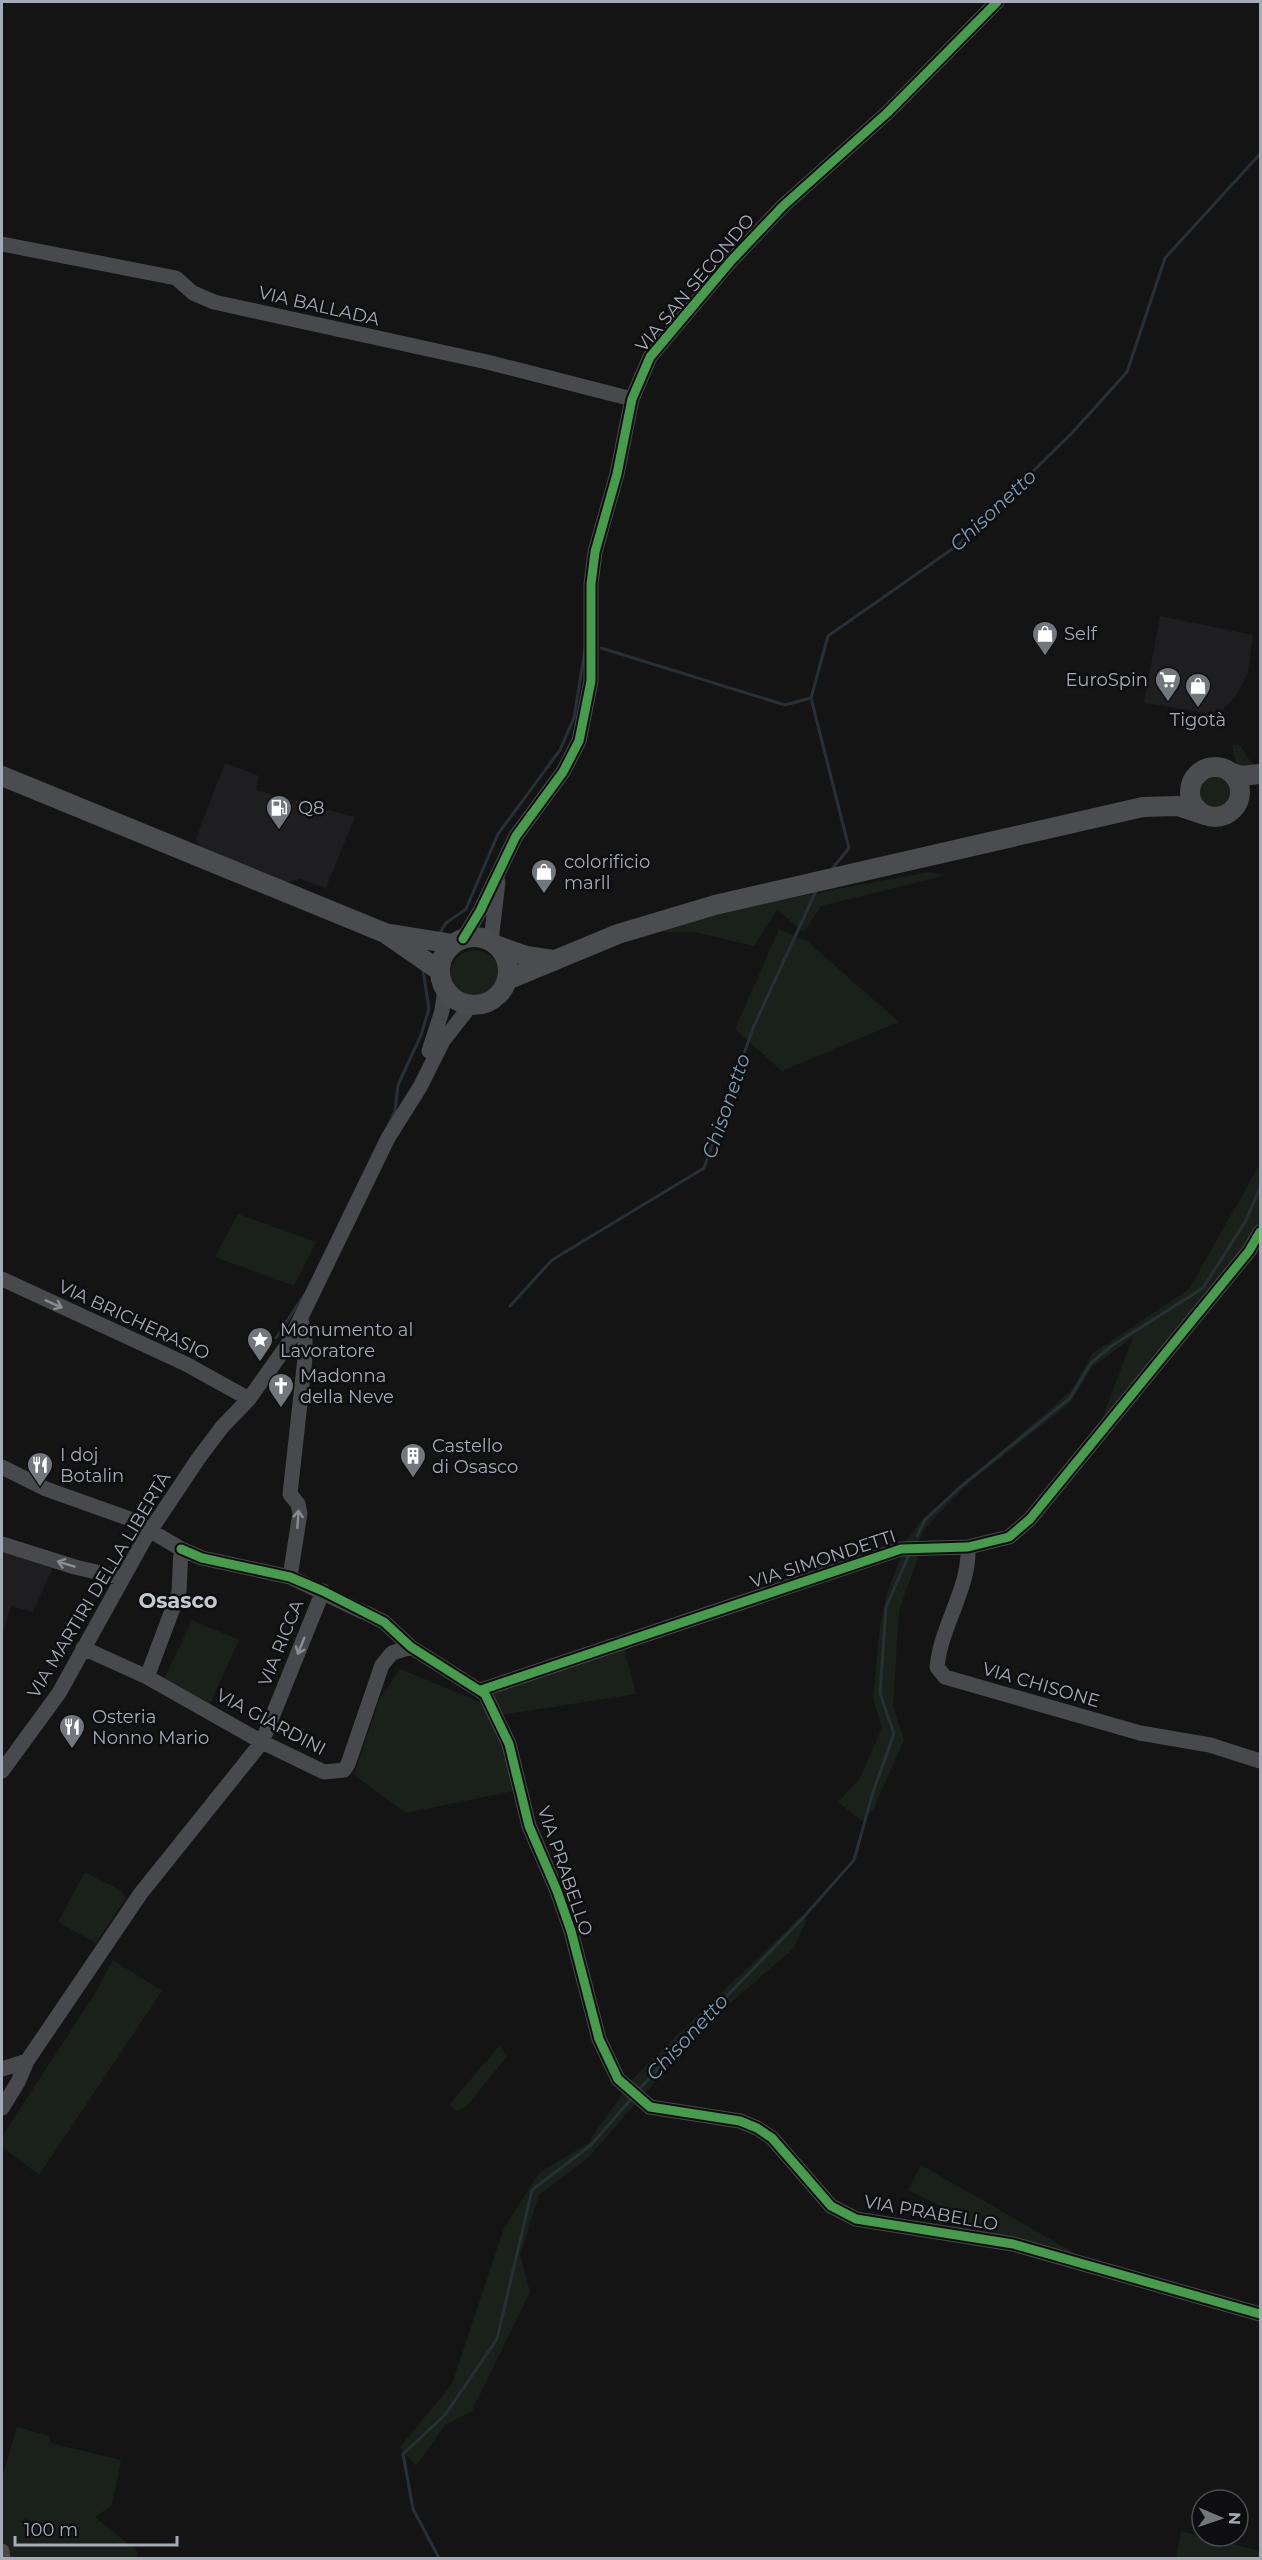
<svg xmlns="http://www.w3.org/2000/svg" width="1262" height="2560" font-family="Montserrat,sans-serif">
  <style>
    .built { fill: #1e1e20 }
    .green { fill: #1a211b }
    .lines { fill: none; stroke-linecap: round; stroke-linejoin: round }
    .stream { stroke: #273036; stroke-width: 3 }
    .minor { stroke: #48494d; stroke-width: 15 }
    .major { stroke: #4a4c4f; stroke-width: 20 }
    .cycleway-casing { stroke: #0e0e10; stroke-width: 13 }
    .cycleway { stroke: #469c4c; stroke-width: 9 }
    .oneway { stroke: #888e96 }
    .labels { text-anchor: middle; stroke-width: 5; stroke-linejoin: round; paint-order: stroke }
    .street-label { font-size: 18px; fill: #a4abb6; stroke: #0e0e10 }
    .poi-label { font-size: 18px; fill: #a4abb6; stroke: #0e0e10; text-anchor: start }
    .water-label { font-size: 20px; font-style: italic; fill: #799cb3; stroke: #0e0e10 }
    .quarter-label { font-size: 21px; font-weight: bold; fill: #c5cad2; stroke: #0e0e10 }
  </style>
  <rect width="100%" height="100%" fill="#141414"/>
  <path class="built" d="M1160 616 1253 635 1248 673 1236 696 1218 715 1144 703Z
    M225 763 259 776 256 790 355 817 326 888 300 879 280 884 201 851 196 838Z
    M2 1548 54 1565 33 1612 11 1606 3 1634Z"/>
  <path class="green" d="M1239 744 1250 761 1259 768 1237 769 1232 745Z
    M1198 793a16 16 0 1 1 32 0a16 16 0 1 1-32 0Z
    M929 872 947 875 821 906 804 932 777 910 754 946 694 932H656C745 905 837 889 929 872Z
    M779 929 808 942 899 1022 782 1071 735 1029Z
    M450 975a25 25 0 1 1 50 0a25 25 0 1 1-50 0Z
    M1260 1164V1223L1243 1252 1096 1434 1133 1337 1092 1367 1070 1403 969 1483 927 1526 918 1543H905L923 1518 1071 1391 1092 1354 1189 1289Z
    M238 1214 316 1242 294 1286 215 1257Z
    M919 1555 899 1611 893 1706 904 1740 874 1808 862 1821 838 1802 860 1778 882 1727 873 1699 880 1626 887 1593 901 1556Z
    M192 1620 239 1640 210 1704 164 1679Z
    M624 1648 636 1694 501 1715 493 1696 498 1690Z
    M400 1669 485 1704 506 1746 518 1790 406 1813 354 1775 379 1700Z
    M85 1872 120 1890 126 1898 96 1943 58 1922Z
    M800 1917 807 1919 793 1949 700 2029 643 2096 629 2083C684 2026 744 1973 800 1917Z
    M113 1960 162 1991 39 2175 2 2147V2136L93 1997Z
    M500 2045 507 2056 466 2107 457 2111 449 2105Z
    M623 2093 635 2104 589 2157 539 2195 520 2255 530 2292 472 2411 445 2425 416 2466 400 2447 452 2384 504 2228 539 2173 587 2144Z
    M921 2165 1092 2263 948 2230 957 2214 908 2190Z
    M17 2427 50 2436V2443L121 2460 112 2505 95 2517 138 2552 137 2558H7L2 2537V2477Z
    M1181 2531 1260 2551V2558H1176Z"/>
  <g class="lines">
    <path class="stream" d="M601 648 785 705 811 698
      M832 869 849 848 811 698 828 636 958 545 1072 433 1127 372 1165 258 1260 154
      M439 934 446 923 466 909 498 834 560 750 574 718 585 649
      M388 1126 395 1111 398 1085 421 1035 429 1009 423 970
      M510 1306 552 1260 704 1168 753 1028 816 891
      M276 1338 304 1295
      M917 1536 925 1520 959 1488 1070 1398 1091 1363 1110 1347 1203 1288 1245 1222 1260 1188
      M638 2091 674 2050 801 1920 854 1860 873 1792 894 1734 880 1693 886 1607 909 1555
      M439 2558 413 2509 403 2454 445 2415 497 2339 532 2190 591 2145 632 2098"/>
    <path class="minor" d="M2 244 176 278 193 293 214 302 487 362 632 399
      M463 939 480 911 516 836 563 772 579 741 591 681V584L595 552 617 474 632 399 650 357 730 262 783 206 887 113 997 2
      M491 941 498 882
      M429 1051 442 1011 445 988
      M2 1279 186 1364 249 1399
      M2 1467 46 1489 133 1520 181 1549 179 1592 147 1677
      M2 1544 75 1567 122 1578
      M968 1547C970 1588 941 1625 937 1667L945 1677 1140 1733 1210 1745 1260 1761
      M181 1549 202 1558 290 1577 363 1612
      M290 1577 300 1513 298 1504 290 1494 305 1358V1341L301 1319
      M366 1613 384 1622 411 1647 485 1694 509 1744 529 1826 557 1891 571 1931 599 2039 618 2079 650 2107 740 2121 757 2128 772 2138 831 2206 856 2219 1013 2244 1260 2314
      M83 1648 147 1677 262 1742 324 1772 344 1770 348 1764 382 1665 392 1653 411 1647
      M481 1690 901 1549 968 1547 1009 1537 1030 1519 1249 1251 1260 1232
      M2 1771 59 1693 144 1540 198 1459 222 1427 249 1399 288 1344 388 1138 420 1087 443 1041 471 1005
      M2 2069 27 2061
      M2 2108 18 2082 27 2061 141 1893 262 1742 323 1591
      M2 2551 3 2558"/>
    <path class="major" d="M1190 792a25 25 0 1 1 50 0a25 25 0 1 1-50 0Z
      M1232 773 1241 776 1260 774
      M2 776 385 933 440 971
      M391 934 453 944
      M440 971a34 34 0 1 1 68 0a34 34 0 1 1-68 0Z
      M498 946 526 956 553 960
      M507 980 618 934 715 905 1143 807 1178 806 1205 815"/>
    <defs>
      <path id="cycleway" d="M463 939 480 911 516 836 563 772 579 741 591 681V584L595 552 617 474 632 399 650 357 730 262 783 206 887 113 997 2
        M181 1549 202 1558 290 1577 323 1591 384 1622 411 1647 485 1694 509 1744 529 1826 557 1891 571 1931 599 2039 618 2079 650 2107 740 2121 757 2128 772 2138 831 2206 856 2219 1013 2244 1260 2314
        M481 1690 901 1549 968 1547 1009 1537 1030 1519 1249 1251 1260 1232"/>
    </defs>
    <use href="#cycleway" class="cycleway-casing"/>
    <use href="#cycleway" class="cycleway"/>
  </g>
  <defs><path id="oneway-shaft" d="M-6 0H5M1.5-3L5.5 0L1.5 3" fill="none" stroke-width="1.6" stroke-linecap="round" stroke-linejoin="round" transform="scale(1.5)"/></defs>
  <g class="oneway">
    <use href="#oneway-shaft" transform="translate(54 1304) rotate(24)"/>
    <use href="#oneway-shaft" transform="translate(298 1519) rotate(-86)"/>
    <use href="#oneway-shaft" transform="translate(66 1564) rotate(-163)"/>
    <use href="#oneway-shaft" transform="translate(301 1646) rotate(112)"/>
  </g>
  <defs>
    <symbol id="shop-pin" viewBox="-11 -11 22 30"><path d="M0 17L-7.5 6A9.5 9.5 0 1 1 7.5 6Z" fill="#72767d" stroke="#0e0e10"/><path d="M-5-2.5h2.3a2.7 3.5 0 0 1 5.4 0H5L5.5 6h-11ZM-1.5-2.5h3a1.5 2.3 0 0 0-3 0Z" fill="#fff"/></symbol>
    <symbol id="supermarket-pin" viewBox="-11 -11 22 30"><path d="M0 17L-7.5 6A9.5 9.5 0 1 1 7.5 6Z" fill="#72767d" stroke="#0e0e10"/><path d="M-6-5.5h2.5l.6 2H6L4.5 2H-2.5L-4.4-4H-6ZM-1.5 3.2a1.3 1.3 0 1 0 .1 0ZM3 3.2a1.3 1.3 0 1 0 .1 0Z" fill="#fff"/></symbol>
    <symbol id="fuel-pin" viewBox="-11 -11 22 30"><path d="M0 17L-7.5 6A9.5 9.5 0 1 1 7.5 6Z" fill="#72767d" stroke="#0e0e10"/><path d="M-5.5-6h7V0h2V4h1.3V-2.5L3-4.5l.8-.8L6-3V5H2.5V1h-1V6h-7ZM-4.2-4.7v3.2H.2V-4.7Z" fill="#fff"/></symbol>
    <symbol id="sight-pin" viewBox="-11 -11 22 30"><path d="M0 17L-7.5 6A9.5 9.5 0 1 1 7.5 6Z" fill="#72767d" stroke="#0e0e10"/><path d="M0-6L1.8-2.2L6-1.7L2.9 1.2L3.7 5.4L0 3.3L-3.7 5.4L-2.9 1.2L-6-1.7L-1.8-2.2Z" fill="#fff"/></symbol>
    <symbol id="church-pin" viewBox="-11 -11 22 30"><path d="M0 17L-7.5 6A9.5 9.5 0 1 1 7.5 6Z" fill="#72767d" stroke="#0e0e10"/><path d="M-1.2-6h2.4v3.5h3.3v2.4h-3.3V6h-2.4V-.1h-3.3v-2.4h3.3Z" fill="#fff"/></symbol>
    <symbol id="building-pin" viewBox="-11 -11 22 30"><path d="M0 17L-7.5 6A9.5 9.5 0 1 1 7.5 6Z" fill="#72767d" stroke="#0e0e10"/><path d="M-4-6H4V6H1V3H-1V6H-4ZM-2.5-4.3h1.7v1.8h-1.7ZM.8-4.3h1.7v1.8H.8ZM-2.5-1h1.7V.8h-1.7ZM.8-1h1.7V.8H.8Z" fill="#fff"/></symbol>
    <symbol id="restaurant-pin" viewBox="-11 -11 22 30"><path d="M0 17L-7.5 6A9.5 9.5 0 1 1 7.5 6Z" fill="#72767d" stroke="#0e0e10"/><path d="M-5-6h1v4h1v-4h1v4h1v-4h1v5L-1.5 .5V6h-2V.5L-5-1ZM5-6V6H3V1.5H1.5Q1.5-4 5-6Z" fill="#fff"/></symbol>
  </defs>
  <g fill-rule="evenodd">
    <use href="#shop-pin" x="1030" y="619" width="30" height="40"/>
    <use href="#supermarket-pin" x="1153" y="665" width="30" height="40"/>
    <use href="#shop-pin" x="1183" y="671" width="30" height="40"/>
    <use href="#fuel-pin" x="264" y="793" width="30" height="40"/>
    <use href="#shop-pin" x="529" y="857" width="30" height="40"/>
    <use href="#sight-pin" x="245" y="1325" width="30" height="40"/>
    <use href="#church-pin" x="266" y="1371" width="30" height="40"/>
    <use href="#building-pin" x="398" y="1441" width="30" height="40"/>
    <use href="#restaurant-pin" x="25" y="1450" width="30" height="40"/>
    <use href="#restaurant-pin" x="57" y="1712" width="30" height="40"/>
  </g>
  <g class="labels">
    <g class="street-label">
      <text transform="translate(695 283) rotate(-50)" y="6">VIA SAN SECONDO</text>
      <text transform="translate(319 306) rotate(13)" y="6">VIA BALLADA</text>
      <text transform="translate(134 1320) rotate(25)" y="6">VIA BRICHERASIO</text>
      <text transform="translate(823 1559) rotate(-18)" y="6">VIA SIMONDETTI</text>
      <text transform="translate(99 1585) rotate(-59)" y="6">VIA MARTIRI DELLA LIBERTÀ</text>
      <text transform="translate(281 1643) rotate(-68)" y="6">VIA RICCA</text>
      <text transform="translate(1041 1685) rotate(16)" y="6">VIA CHISONE</text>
      <text transform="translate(271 1722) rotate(28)" y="6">VIA GIARDINI</text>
      <text transform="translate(565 1871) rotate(71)" y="6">VIA PRABELLO</text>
      <text transform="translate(931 2213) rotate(10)" y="6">VIA PRABELLO</text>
    </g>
    <g class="poi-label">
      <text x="1064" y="640">Self</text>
      <text x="1148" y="686" text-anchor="end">EuroSpin</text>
      <text x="1198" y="726" text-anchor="middle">Tigotà</text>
      <text x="298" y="814">Q8</text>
      <text x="564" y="868">colorificio<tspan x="564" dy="21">marll</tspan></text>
      <text x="280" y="1336">Monumento al<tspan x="280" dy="21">Lavoratore</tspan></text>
      <text x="300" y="1382">Madonna<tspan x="300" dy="21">della Neve</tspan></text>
      <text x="432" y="1452">Castello<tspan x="432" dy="21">di Osasco</tspan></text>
      <text x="60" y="1461">I doj<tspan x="60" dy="21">Botalin</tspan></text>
      <text x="92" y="1723">Osteria<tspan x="92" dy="21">Nonno Mario</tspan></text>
    </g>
    <g class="water-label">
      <text transform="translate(993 510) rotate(-43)" y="7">Chisonetto</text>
      <text transform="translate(726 1106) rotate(-71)" y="7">Chisonetto</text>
      <text transform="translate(687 2037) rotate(-47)" y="7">Chisonetto</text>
    </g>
    <g class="quarter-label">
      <text x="178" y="1608">Osasco</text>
    </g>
  </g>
  <rect width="1262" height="2560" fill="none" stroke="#a4abb6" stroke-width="6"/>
  <g transform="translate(1220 2518) rotate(92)"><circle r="28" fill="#0e0e10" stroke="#4a4d52" stroke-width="1.5"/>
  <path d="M0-4.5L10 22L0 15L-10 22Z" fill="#72767d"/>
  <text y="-9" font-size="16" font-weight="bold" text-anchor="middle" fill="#a4abb6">N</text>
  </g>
  <path d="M15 2536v9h162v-9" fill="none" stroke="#a4abb6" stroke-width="3"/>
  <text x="24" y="2536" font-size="18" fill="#a4abb6" stroke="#0e0e10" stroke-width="4.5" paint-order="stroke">100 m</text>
</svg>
